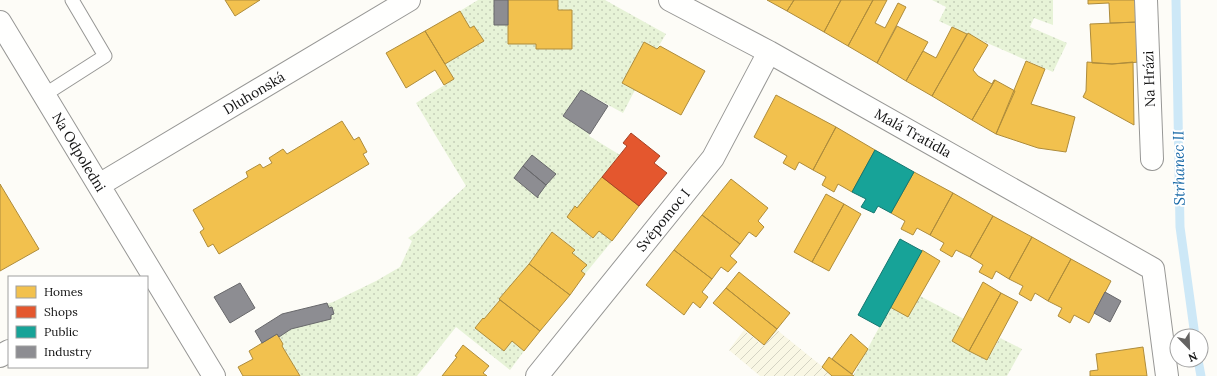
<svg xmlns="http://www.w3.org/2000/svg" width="1217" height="376" font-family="Lora,serif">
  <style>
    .farmland { fill: url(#farmland-furrows) }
    .garden { fill: url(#garden-dots) }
    .homes { fill: #f2c14e; stroke: #ae8c3c }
    .shops { fill: #e4572e; stroke: #a54225 }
    .public { fill: #17a398; stroke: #157770 }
    .industry { fill: #8d8d92; stroke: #68686b }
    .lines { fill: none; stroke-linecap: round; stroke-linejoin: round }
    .stream { stroke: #cde8f7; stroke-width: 9 }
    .lane-casing { stroke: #979795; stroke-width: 15 }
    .street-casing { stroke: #979795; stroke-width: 24 }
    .lane { stroke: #fffffe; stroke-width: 13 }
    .street { stroke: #fffffe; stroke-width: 22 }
    .labels { text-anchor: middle; stroke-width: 4; stroke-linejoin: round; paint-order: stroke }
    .street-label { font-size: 14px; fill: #111; stroke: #fff }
    .water-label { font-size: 15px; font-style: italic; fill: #1768a6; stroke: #fff }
  </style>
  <defs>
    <pattern id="farmland-furrows" width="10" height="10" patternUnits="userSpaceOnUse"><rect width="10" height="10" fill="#f9f7e4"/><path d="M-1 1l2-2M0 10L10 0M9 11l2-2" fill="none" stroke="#d4d3c3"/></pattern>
    <pattern id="garden-dots" width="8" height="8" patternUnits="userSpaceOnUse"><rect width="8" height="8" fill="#e7f3d7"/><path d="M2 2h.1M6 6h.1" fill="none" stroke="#c5cfb8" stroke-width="1.8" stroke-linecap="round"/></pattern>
  </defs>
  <rect width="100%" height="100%" fill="#fdfcf7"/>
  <path class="farmland" d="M744 330 764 346 777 330 834 376H760L729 350Z"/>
  <path class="garden" d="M478 0H494V25H508V44H536V49H572V10H558V0H605L666 34 657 49 644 42 622 83 635 90 623 113 581 90 563 116 590 134 589 136 620 155 577 208 575 206 567 217 593 238 599 231 612 241 585 274 581 271 586 264 572 253 574 249 553 232 545 242V243L508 290 507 289 485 319 483 318 476 328 504 351 512 341 524 351 510 370 456 327 417 376H300L281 345 283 344 279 336 316 307 333 302 376 281 400 267 412 241 408 238 415 233 466 186 416 103 454 79 445 64 484 41 474 26 470 28 460 11Z
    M932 0H1053V25L1034 18 1030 27 1067 43 1053 72 978 39 968 33 967 34 939 21 946 7Z
    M920 296 964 319 952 341 987 360 1000 338 1022 349 1007 376H853L890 307 908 317Z"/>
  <path class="homes" d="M225 0H260L235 16Z
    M508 0H558V10H572V49H536V44H508Z
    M767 0H794L787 11Z
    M794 0H841L824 32 787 11Z
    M841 0H873L848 46 824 32Z
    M873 0H887L875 23 885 28 898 3 906 7 877 63 848 46Z
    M1088 0H1137L1138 22 1110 23 1109 3 1088 4Z
    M460 11 470 28 474 26 484 41 445 64 425 31Z
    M1138 22 1140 62 1112 64 1092 63 1090 24Z
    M897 26 928 42 906 81 877 63Z
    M952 27 967 34 932 96 906 81 923 51 936 58Z
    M425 31 454 79 444 85 435 70 406 88 386 53Z
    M968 33 988 45 973 70 978 76 992 84 994 80H995L972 120 932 96Z
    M644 42 657 49 660 46 705 71 681 115 622 83Z
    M1026 61 1045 69 1031 104 1075 117 1066 152 1038 148 996 134Z
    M1087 62 1112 64 1133 62 1134 125 1083 97 1086 91Z
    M995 80 1015 91 996 134 972 120Z
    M776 95 836 127 813 170 799 162 795 170 783 163 787 156 754 137Z
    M342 121 354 140 359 137 367 152 363 154 369 164 219 254 213 244 208 247 200 232 204 229 193 210 248 177 246 172 260 164 263 168 272 163 269 158 283 149 287 154Z
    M836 127 875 150 852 192 838 184 834 192 822 185 826 177 813 170Z
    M914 172 953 193 930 235 917 228 913 235 901 229 905 221 891 213Z
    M602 177 639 206 612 241 599 231 593 238 567 217 575 206 577 208Z
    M731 179 768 208 758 221 764 227 756 237 749 232 740 244 702 215Z
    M0 184 39 249 0 271Z
    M953 193 993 216 970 257 956 250 952 257 940 250 944 243 930 235Z
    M826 194 844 204 812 262 794 252Z
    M844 204 861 214 829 271 812 262Z
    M702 215 740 244 730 256 737 262 728 272 721 267 712 279 674 250Z
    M993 216 1032 237 1009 279 996 271 992 279 979 272 983 265 970 257Z
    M552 232 575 250 572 253 587 265 581 271 585 274 570 295 529 264Z
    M1032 237 1071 259 1048 301 1035 293 1031 301 1019 294 1023 286 1009 279Z
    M674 250 712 279 702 292 708 297 700 308 693 302 684 315 646 285Z
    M922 250 940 261 908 317 890 307Z
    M1071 259 1111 281 1089 323 1074 315 1070 323 1058 316 1062 308 1048 301Z
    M529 264 570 295 540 331 499 299Z
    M739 272 790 313 777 329 726 288Z
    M983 282 1001 293 969 351 952 341Z
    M726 288 777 329 764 345 713 303Z
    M1001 293 1018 302 987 360 969 351Z
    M500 300 540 331 524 351 512 341 504 351 475 328 483 318 484 319Z
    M277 334 283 344 282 346 300 376H243L238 367 253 359 249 351Z
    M851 334 868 349 852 374 832 359Z
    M463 345 489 366 483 373 487 376H442L457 357 455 356Z
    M1143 347 1147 376H1090V371L1098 370 1096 354Z
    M829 357 854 376H832L822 367Z"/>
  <path class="shops" d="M631 133 660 156 654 163 667 173 639 206 602 177 627 146 623 143Z"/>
  <path class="public" d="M875 150 914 172 891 213 878 206 874 213 861 207 866 199 852 192Z
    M900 239 922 251 880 327 858 315Z"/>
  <path class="industry" d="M494 0H508V25H494Z
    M581 90 608 106 590 134 563 116Z
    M532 155 556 174 546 185 523 166Z
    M523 166 546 185 538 196V198L514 178Z
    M240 283 255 308 230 323 214 297Z
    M1105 292 1121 301 1110 322 1094 313Z
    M327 303 329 308 332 307 334 314 331 315V319L291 329 279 337 277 334 262 343 255 331 282 314Z"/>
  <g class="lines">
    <path class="stream" d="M1176 0 1180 227 1195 336
      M1198 360 1201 376"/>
    <defs>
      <path id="lane" d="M44 95 105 56 72 0"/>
      <path id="street" d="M670 0 769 52 1153 269 1167 376
        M1146 0 1152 159
        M0 22 214 376
        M99 185 409 0
        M0 356 9 351
        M537 376 713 158 769 52"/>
    </defs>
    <use href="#lane" class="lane-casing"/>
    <use href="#street" class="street-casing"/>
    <use href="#lane" class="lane"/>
    <use href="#street" class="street"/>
  </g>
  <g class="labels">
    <g class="street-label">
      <text transform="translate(1149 79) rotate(-92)" y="5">Na Hrázi</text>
      <text transform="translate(254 93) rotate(-31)" y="5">Dluhonská</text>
      <text transform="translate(913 133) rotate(29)" y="5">Malá Tratidla</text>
      <text transform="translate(79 152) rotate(59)" y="5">Na Odpoledni</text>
      <text transform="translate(663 220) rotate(-51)" y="5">Svépomoc I</text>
    </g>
    <g class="water-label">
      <text transform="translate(1179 168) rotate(-91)" y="5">Strhanec II</text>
    </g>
  </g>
  <rect x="8" y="276" width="140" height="92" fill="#ffffff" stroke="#a0a0a0"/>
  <rect x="16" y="286" width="20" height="12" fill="#f2c14e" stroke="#a0a0a0"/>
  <text x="44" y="296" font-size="12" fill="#111111">Homes</text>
  <rect x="16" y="306" width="20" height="12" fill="#e4572e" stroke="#a0a0a0"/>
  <text x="44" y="316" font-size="12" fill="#111111">Shops</text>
  <rect x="16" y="326" width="20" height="12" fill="#17a398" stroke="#a0a0a0"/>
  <text x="44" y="336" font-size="12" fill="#111111">Public</text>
  <rect x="16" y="346" width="20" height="12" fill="#8d8d92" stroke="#a0a0a0"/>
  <text x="44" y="356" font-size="12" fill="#111111">Industry</text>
  <g transform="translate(1189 348) rotate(157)"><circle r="19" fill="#ffffff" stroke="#a0a0a0"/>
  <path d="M0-3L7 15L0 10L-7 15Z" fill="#646362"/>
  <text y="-6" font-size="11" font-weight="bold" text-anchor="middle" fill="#111111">N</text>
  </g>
</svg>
